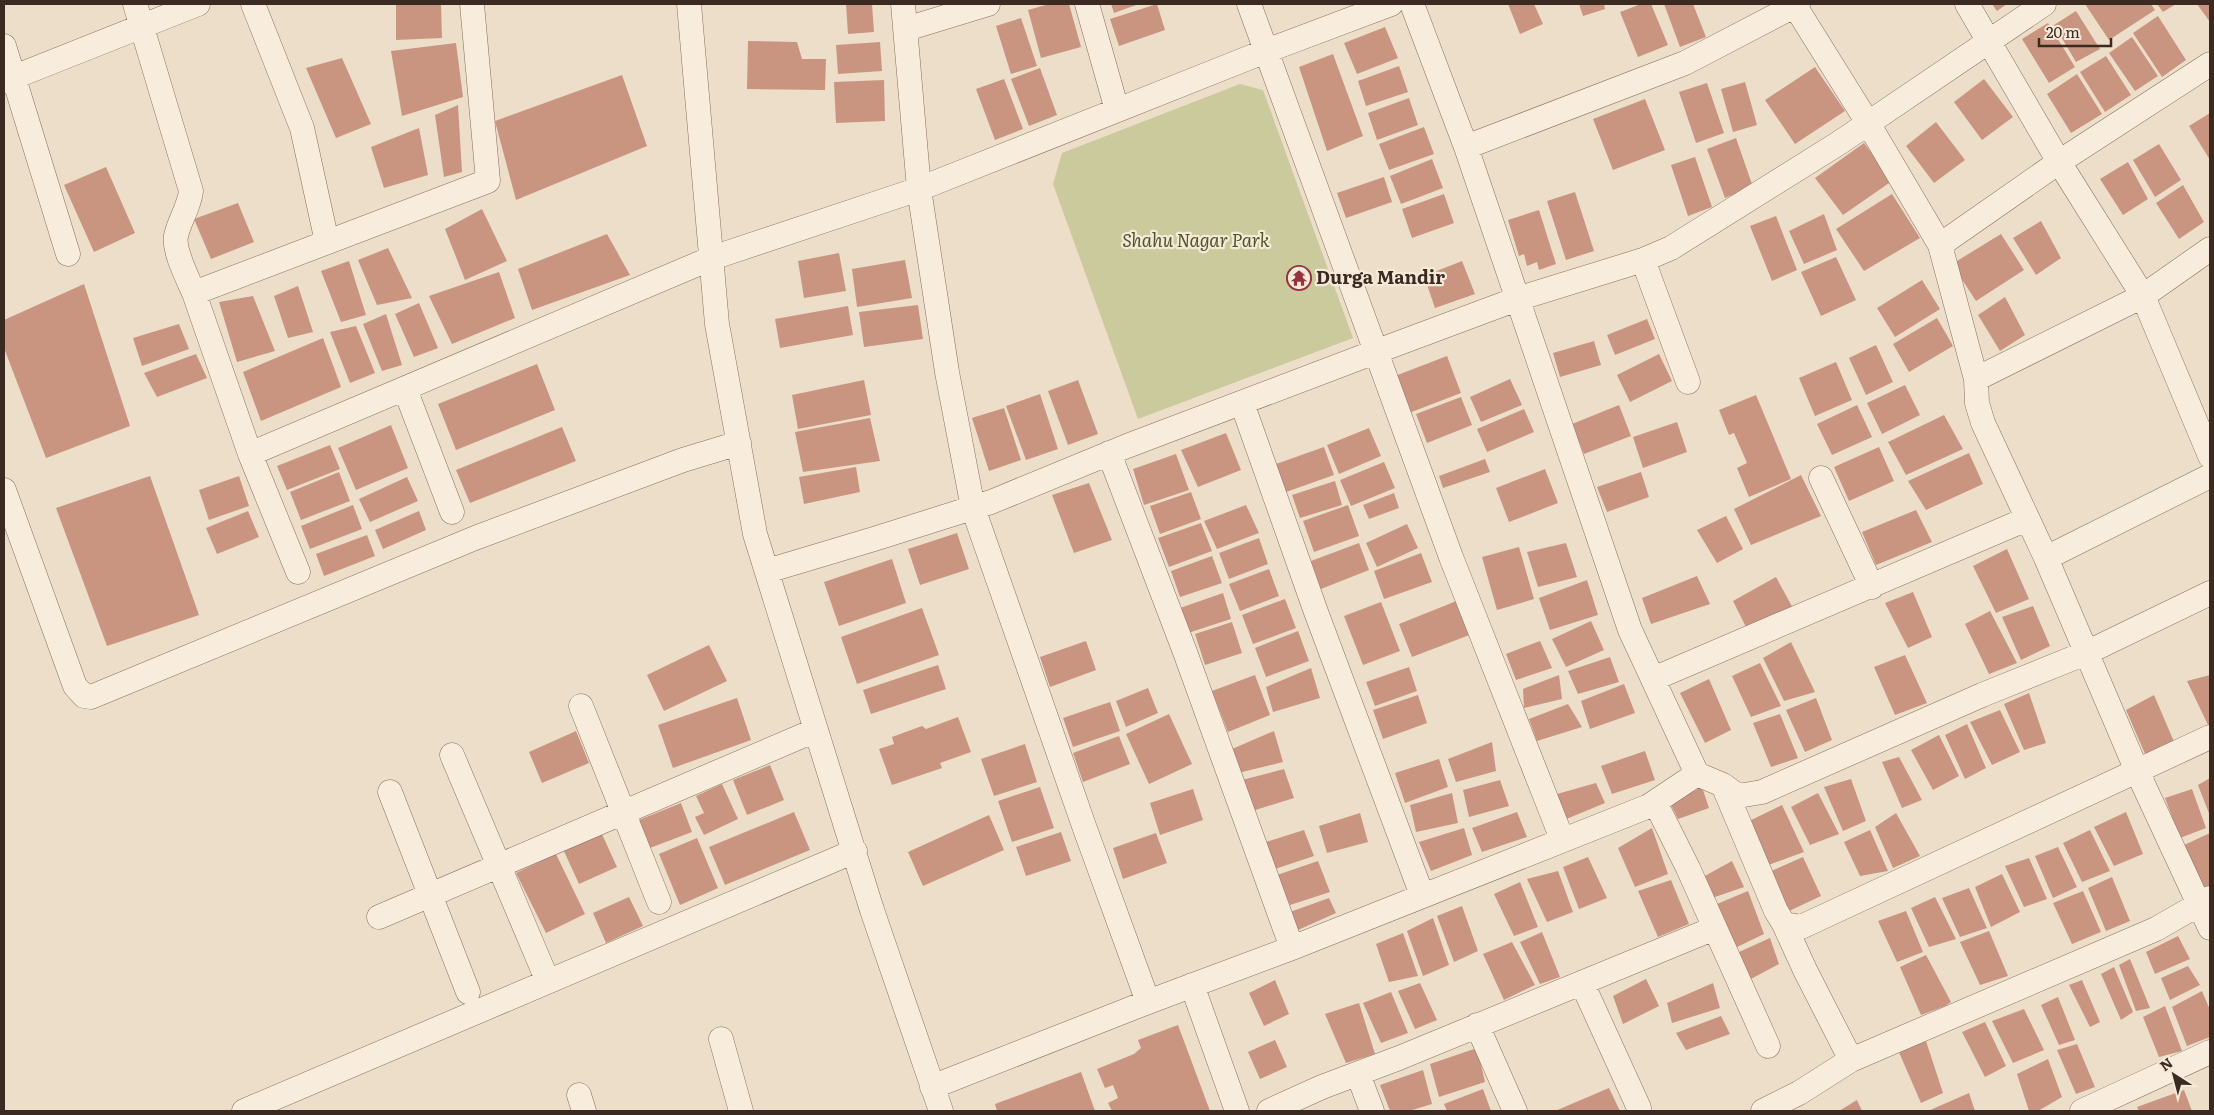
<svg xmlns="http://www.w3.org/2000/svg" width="2214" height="1115" font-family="Literata,serif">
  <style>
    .green { fill: #cbca9d }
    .building { fill: #c99581 }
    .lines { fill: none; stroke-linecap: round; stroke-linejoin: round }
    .minor-casing { stroke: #896f5e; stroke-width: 25 }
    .minor { stroke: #f8ecdc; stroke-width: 24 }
    .labels { text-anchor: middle; stroke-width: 4.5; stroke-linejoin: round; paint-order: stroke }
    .park-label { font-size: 18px; font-style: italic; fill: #505629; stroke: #f5e9d8 }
    .poi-label { font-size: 18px; font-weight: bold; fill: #3a2a21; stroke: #f5e9d8; text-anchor: start }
  </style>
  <rect width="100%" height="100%" fill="#eddec9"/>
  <path class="green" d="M1240 84 1263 90 1353 338 1138 419 1053 184 1062 153Z"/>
  <path class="building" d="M401 4H441L442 38 396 40V5Z
    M846 4H872L874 32 848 34Z
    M1049 4H1069L1081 47 1041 58 1028 10Z
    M1111 4H1139L1114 13Z
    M1157 4 1165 30 1119 46 1110 19Z
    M1508 4H1534L1543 24 1520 34Z
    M1579 4H1604L1605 9 1583 16Z
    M1641 4H1651L1668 45 1638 57 1620 12Z
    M1664 4H1693L1706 37 1680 47Z
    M1992 4H2007L1997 11Z
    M2085 4H2151L2155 10 2109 40Z
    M2157 4H2176L2163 12Z
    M2197 4H2210V22Z
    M2076 11 2100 49 2076 62 2054 25Z
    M2158 16 2186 60 2162 77 2133 33Z
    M1021 18 1037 66 1011 74 996 26Z
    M2048 23 2075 67 2049 83 2022 39Z
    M1385 27 1398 58 1357 74 1344 43Z
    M2132 37 2158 76 2135 91 2109 53Z
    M748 41 797 42 802 59H826L825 90 747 89Z
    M880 42 882 71 838 74 836 45Z
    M456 43 463 97 402 116 391 51Z
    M1333 54 1363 136 1327 151 1299 67Z
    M2106 56 2131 95 2105 112 2080 72Z
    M342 58 371 124 336 138 306 68Z
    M1399 66 1408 92 1366 106 1358 81Z
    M1815 67 1845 111 1795 144 1765 100Z
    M1040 68 1057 115 1029 126 1011 79Z
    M2077 74 2102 114 2071 133 2047 94Z
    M622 75 647 146 516 200 495 121Z
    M1004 79 1023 129 995 140 976 89Z
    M1984 79 2013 117 1982 140 1954 102Z
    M884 80 885 121 836 123 834 82Z
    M1745 82 1757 125 1733 132 1721 89Z
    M1707 83 1724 133 1696 143 1679 92Z
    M1409 98 1418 125 1377 140 1368 113Z
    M1645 99 1665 150 1613 170 1593 119Z
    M458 105 462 172 444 177 435 115Z
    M2210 113V160L2189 126Z
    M1936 122 1965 160 1934 183 1906 146Z
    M1424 127 1434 154 1389 170 1379 144Z
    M419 128 428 175 384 188 371 147Z
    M1736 138 1753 187 1725 198 1707 149Z
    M1864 143 1892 181 1843 215 1815 178Z
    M2159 144 2181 180 2155 197 2133 160Z
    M1695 157 1712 207 1688 216 1671 165Z
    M1432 159 1443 188 1401 204 1390 176Z
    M2128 162 2148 199 2123 215 2100 179Z
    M106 167 135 233 94 252 64 185Z
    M1384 177 1392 202 1346 218 1337 193Z
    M2183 185 2204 222 2179 239 2156 203Z
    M1575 192 1594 251 1566 260 1547 201Z
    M1444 194 1454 223 1412 238 1402 209Z
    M1892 194 1920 238 1864 271 1836 229Z
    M238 203 254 242 211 259 194 219Z
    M482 209 507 261 465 280 445 229Z
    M1539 210 1556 264 1539 270 1537 262 1527 266 1524 254 1519 256 1508 220Z
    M1824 214 1837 250 1804 264 1789 231Z
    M1776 216 1797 270 1772 281 1750 226Z
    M2041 221 2061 258 2036 275 2013 238Z
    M607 234 630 275 532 310 518 269Z
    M2001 234 2024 270 1976 301 1952 264Z
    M388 248 412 298 377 305 358 260Z
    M839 253 846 291 804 298 798 261Z
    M1836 257 1856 300 1821 316 1801 272Z
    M905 260 912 298 857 307 852 269Z
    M349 261 366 315 341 322 321 271Z
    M1462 261 1475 294 1435 308 1424 276Z
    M499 272 515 318 452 344 429 296Z
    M1922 280 1940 309 1895 337 1877 308Z
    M84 284 130 426 46 458 4 348V320Z
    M298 286 313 332 288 338 274 296Z
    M253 296 275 351 237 362 219 302Z
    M2005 297 2025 335 2000 351 1978 315Z
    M419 303 438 348 414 357 395 314Z
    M918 305 923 339 864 347 859 312Z
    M848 306 853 335 780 348 775 319Z
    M386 314 402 365 382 371 363 324Z
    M1937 318 1953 346 1909 372 1893 344Z
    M1647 319 1655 339 1615 355 1607 335Z
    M179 324 189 349 142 366 133 338Z
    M356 326 375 373 350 383 330 332Z
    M323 338 341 387 261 421 243 372Z
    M1594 341 1601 365 1560 377 1553 353Z
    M1876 345 1893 382 1866 395 1849 358Z
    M196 354 207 378 157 397 144 373Z
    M1659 354 1672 381 1630 402 1617 375Z
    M1447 356 1461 393 1409 413 1395 376Z
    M1836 362 1852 400 1815 416 1799 378Z
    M537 364 555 410 456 450 438 404Z
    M1510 379 1522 405 1481 422 1470 397Z
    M864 380 871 415 798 429 792 395Z
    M1078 380 1098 434 1068 445 1048 391Z
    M1905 385 1920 415 1882 434 1867 403Z
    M1040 394 1058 449 1026 460 1006 406Z
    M1756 395 1791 479 1749 497 1737 468 1747 463 1734 433 1729 435 1719 410Z
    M1461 397 1472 425 1427 443 1416 414Z
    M1619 405 1631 436 1584 454 1572 424Z
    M1857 405 1872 437 1832 455 1817 424Z
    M1004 408 1021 460 989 471 972 418Z
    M1524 409 1534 432 1487 452 1477 429Z
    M1944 415 1963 449 1906 475 1888 442Z
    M870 418 880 461 803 472 795 432Z
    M1677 422 1687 452 1643 468 1633 437Z
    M391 425 408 468 356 490 338 448Z
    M562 427 576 461 470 503 456 470Z
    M1369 428 1381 456 1339 474 1327 445Z
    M1226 433 1241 470 1198 487 1181 450Z
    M330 445 340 469 287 490 277 466Z
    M1324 447 1334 475 1286 492 1276 464Z
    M1879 447 1894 481 1849 501 1834 467Z
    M1969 453 1983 484 1926 510 1908 481Z
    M1176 454 1189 490 1144 505 1133 469Z
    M1485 459 1490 472 1443 488 1439 476Z
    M1384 462 1395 488 1351 506 1340 480Z
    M856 467 860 492 804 504 799 477Z
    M1545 469 1558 503 1509 522 1496 488Z
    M339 472 350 501 301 520 290 492Z
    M1641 472 1649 497 1607 512 1597 487Z
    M1801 475 1821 516 1751 545 1734 509Z
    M150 476 199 615 107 646 56 508Z
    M239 476 249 506 209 520 199 490Z
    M407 477 418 501 370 522 359 499Z
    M1335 481 1342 505 1300 518 1292 495Z
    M1089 483 1112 540 1074 553 1052 495Z
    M1191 492 1201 519 1160 534 1150 506Z
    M1394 493 1399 508 1369 519 1363 505Z
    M353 505 362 529 310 549 301 526Z
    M1246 505 1259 533 1217 549 1204 521Z
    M1348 505 1359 536 1314 552 1303 521Z
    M1916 510 1932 542 1876 565 1862 532Z
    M248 511 259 537 217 554 206 528Z
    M419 511 426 530 383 549 375 530Z
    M1726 516 1743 549 1717 563 1697 530Z
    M1201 523 1212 551 1169 567 1158 538Z
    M1407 524 1418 548 1377 567 1366 543Z
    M957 533 969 569 920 585 908 549Z
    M367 535 375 556 324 576 316 554Z
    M1259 538 1268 564 1229 579 1219 553Z
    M1359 543 1369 570 1321 589 1311 561Z
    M1566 543 1577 577 1538 587 1527 552Z
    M1519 547 1534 599 1497 610 1482 557Z
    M2007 549 2029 599 1996 613 1973 566Z
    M1421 553 1432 582 1384 599 1374 571Z
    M1212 556 1222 583 1180 597 1171 571Z
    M892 559 906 603 839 626 824 582Z
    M1269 569 1279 596 1240 611 1229 584Z
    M1697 576 1710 604 1651 624 1642 598Z
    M1776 577 1794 610 1747 629 1733 601Z
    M1587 580 1598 615 1550 630 1539 598Z
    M1913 592 1932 637 1908 648 1885 603Z
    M1223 593 1231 619 1188 633 1180 608Z
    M1285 599 1296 628 1253 644 1242 615Z
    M1459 600 1472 634 1412 657 1399 624Z
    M1381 602 1400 651 1363 665 1344 616Z
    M2033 606 2050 646 2021 660 2002 617Z
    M922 608 939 655 857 684 841 637Z
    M1990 611 2017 663 1989 674 1965 624Z
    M1591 621 1604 650 1566 667 1552 639Z
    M1232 622 1242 653 1205 665 1195 634Z
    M1298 631 1309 661 1266 677 1255 648Z
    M1086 641 1096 670 1050 687 1040 657Z
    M1540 641 1552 668 1516 680 1506 654Z
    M1791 642 1815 692 1784 701 1763 658Z
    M709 645 727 681 664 711 647 675Z
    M1905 655 1927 703 1895 715 1874 667Z
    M1610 657 1619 682 1578 694 1568 671Z
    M1760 663 1781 706 1751 717 1732 676Z
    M938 665 946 689 871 714 863 690Z
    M1409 667 1417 691 1375 706 1366 682Z
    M1311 668 1320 698 1273 712 1266 687Z
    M1255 675 1270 715 1228 732 1212 691Z
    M1559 675 1562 699 1524 708 1523 689Z
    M2210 675V724L2208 725 2187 681Z
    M1709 679 1731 730 1705 743 1680 693Z
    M1624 684 1635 713 1590 729 1581 701Z
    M1148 688 1158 713 1126 727 1116 701Z
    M2029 693 2046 743 2024 750 2004 704Z
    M1418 695 1427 723 1383 739 1373 710Z
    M2154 695 2175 744 2146 756 2126 710Z
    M737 698 751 740 673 768 658 725Z
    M1816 698 1832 740 1805 752 1786 710Z
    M1110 702 1120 731 1073 747 1063 718Z
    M1568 704 1582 727 1537 741 1529 719Z
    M2000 710 2020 752 1992 765 1970 722Z
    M1169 714 1192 764 1149 784 1126 734Z
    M1780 714 1798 758 1771 767 1753 723Z
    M958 717 971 752 940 763 942 768 892 785 879 749 894 744 892 737 922 726 926 729Z
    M1967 724 1986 768 1965 779 1945 735Z
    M576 731 589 763 542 783 529 752Z
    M1274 731 1283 762 1238 773 1232 749Z
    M1939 735 1959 776 1933 790 1911 750Z
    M1119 736 1130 764 1083 782 1073 753Z
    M1492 742 1496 771 1456 782 1448 759Z
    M1025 744 1037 782 994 796 981 759Z
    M1645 751 1655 780 1612 794 1601 766Z
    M1899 757 1922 800 1902 808 1882 762Z
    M1439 759 1448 787 1405 803 1395 773Z
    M770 765 784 800 747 815 733 780Z
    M1284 769 1294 798 1252 811 1242 780Z
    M2210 778V816L2198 785Z
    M1851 779 1866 821 1843 831 1824 787Z
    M1500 780 1509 806 1469 817 1463 790Z
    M1596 783 1605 803 1564 820 1557 794Z
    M722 784 738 819 704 835 695 817 704 813 696 796Z
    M1040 787 1054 828 1012 842 998 801Z
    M1702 787 1709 808 1678 819 1670 803Z
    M1193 789 1203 820 1160 835 1150 803Z
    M2192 789 2206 828 2180 838 2165 798Z
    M1452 793 1458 823 1416 832 1410 805Z
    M1818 793 1839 834 1810 845 1791 807Z
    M681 803 692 832 650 848 639 820Z
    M1782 805 1804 852 1763 867 1745 823Z
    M794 812 810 850 725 885 709 847Z
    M1517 812 1527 837 1482 852 1472 828Z
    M2126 812 2143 854 2114 866 2094 827Z
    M1360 813 1368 842 1327 853 1319 826Z
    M1896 813 1920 856 1893 868 1875 827Z
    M989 815 1004 850 923 886 908 852Z
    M1464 828 1472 855 1431 871 1419 842Z
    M1652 828 1668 874 1635 887 1618 848Z
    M1304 830 1314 856 1275 869 1266 842Z
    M1870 830 1888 871 1860 876 1844 842Z
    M2090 830 2110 871 2082 882 2063 843Z
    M601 832 617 867 579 884 563 849Z
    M1061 832 1071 861 1026 876 1016 847Z
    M1156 833 1167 863 1123 879 1113 848Z
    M2210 833V887L2204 889 2182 846Z
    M697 838 718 888 680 905 659 854Z
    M2058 847 2077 887 2053 898 2035 856Z
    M556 854 585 914 546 933 516 873Z
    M1588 857 1607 898 1579 909 1563 867Z
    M1803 857 1821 896 1787 912 1769 872Z
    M2029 858 2047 899 2024 907 2005 866Z
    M1318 861 1330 892 1290 905 1277 875Z
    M1732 861 1744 887 1712 898 1703 877Z
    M1558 871 1573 912 1547 922 1527 879Z
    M2002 874 2020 912 1991 927 1975 887Z
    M2112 877 2130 921 2106 931 2088 888Z
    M1671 880 1689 924 1658 937 1638 891Z
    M1520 882 1538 927 1514 936 1494 894Z
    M1969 888 1987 928 1960 937 1942 898Z
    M1748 891 1764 934 1735 948 1717 904Z
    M2083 891 2101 932 2072 944 2053 903Z
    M629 897 643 926 606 943 593 913Z
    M1935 897 1956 939 1929 947 1911 908Z
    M1329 898 1336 913 1298 930 1290 912Z
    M1462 906 1478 951 1454 962 1437 916Z
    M1906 911 1923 952 1897 962 1878 921Z
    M1433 918 1449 965 1423 976 1407 931Z
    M1989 931 2008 976 1980 985 1960 942Z
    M1542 932 1560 977 1540 984 1520 942Z
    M1403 933 1418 976 1389 982 1376 944Z
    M2178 936 2190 959 2155 974 2146 952Z
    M1770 938 1779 964 1749 980 1739 952Z
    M1512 942 1535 985 1504 1000 1483 954Z
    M1926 955 1951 1002 1945 1006 1921 1015 1900 967Z
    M2130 959 2150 1008 2136 1011 2119 965Z
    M2188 966 2200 985 2170 1000 2161 978Z
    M2114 967 2133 1012 2121 1020 2101 974Z
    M1646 979 1659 1006 1623 1024 1613 996Z
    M1275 980 1289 1014 1264 1026 1249 993Z
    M2082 980 2100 1022 2090 1027 2069 985Z
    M1420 983 1437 1020 1415 1029 1398 991Z
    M1713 983 1720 1008 1672 1023 1667 1003Z
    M2202 991 2210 1010V1037L2187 1046 2172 1007Z
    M1391 992 1408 1033 1381 1043 1363 1003Z
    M2058 997 2075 1040 2059 1045 2041 1005Z
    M1359 1003 1375 1054 1346 1063 1325 1014Z
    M2165 1006 2182 1051 2159 1057 2143 1017Z
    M2024 1009 2044 1050 2013 1063 1992 1021Z
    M1721 1016 1730 1034 1686 1050 1676 1033Z
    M1985 1022 2006 1066 1985 1077 1962 1032Z
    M1178 1025 1210 1111H1112L1108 1103 1118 1098 1113 1085 1105 1088 1097 1069 1134 1054 1141 1048 1138 1040Z
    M1275 1040 1287 1067 1260 1079 1248 1052Z
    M1926 1041 1943 1093 1921 1103 1898 1050Z
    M2077 1044 2095 1087 2076 1094 2057 1050Z
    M1477 1048 1485 1082 1439 1097 1430 1064Z
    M2048 1059 2062 1097 2038 1111H2029L2017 1074Z
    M1423 1070 1432 1104 1409 1111H1390L1380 1085Z
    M1081 1072 1095 1111H997L995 1104Z
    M1609 1088 1620 1111H1555Z
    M1483 1089 1491 1111H1447L1444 1104Z
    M2184 1090 2192 1111H2139L2137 1107Z
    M1969 1093 1975 1111H1928Z
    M1857 1100 1862 1111H1839Z"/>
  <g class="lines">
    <defs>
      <path id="minor" d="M135 4 191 191C189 208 179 221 176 236 173 250 188 279 194 293
        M253 4 302 128 327 242
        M472 4 488 181 194 293 250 454 712 258 919 189 1266 51 1391 4
        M689 4 717 324 755 534 872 910 941 1111
        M903 4 919 189 947 372 973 508 1084 826 1148 1002
        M1087 4 1117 110
        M1249 4 1451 557 1562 839
        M1412 4 1466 147 1685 63 1798 4
        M1967 4 2059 162 1940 245 1976 379 1977 403 1983 423 2046 558 2137 771 2210 928
        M1795 6 1868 123 1940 245
        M906 29 988 4
        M4 46 68 254
        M2210 64 2059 162 2143 296 2210 456
        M4 81 198 4
        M1466 147 1630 630 1697 774 1723 785 1738 796 1762 792 1982 695 2086 653 2210 593
        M1643 260 1688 382
        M1976 379 2143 296 2210 249
        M405 389 452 512
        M1242 403 1316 612 1422 895
        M1109 453 1185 652 1292 948
        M250 454 298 572
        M1821 478 1872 587
        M4 490 75 686 84 696 91 697 475 538 683 460 739 443
        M2046 558 2210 476
        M767 571 874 539 991 502 1127 446 1375 352 1517 299 1643 260 1671 248 1839 143 2044 4
        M1653 679 2027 519
        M581 706 659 902
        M452 755 543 970
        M1723 785 1776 911 1784 924 1801 927 2210 737
        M390 792 468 992
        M1655 802 1688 868 1768 1046
        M379 917 816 730
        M1784 924 1805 970 1851 1060
        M1582 983 1639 1108
        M1192 985 1237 1111
        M1477 1025 1515 1111
        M721 1039 741 1111
        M1358 1074 1372 1111
        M932 1087 1148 1002 1292 948 1649 806 1697 774
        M579 1095 584 1111
        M244 1111 855 851
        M1269 1111 1322 1087 1399 1058 1715 928
        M1763 1111 1799 1093 1851 1060 2156 929 2210 898
        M2082 1111 2210 1052"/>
    </defs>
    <use href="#minor" class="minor-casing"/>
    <use href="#minor" class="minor"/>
  </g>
  <defs>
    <symbol id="temple-ring" viewBox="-11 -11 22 22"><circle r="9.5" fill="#f5e9d8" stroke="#96313f" stroke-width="1.5"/><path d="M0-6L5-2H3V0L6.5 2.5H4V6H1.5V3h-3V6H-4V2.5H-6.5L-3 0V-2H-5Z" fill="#96313f"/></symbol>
  </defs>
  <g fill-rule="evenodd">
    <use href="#temple-ring" x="1285" y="264" width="28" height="28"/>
  </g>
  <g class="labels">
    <g class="park-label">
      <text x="1196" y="247">Shahu Nagar Park</text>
    </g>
    <g class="poi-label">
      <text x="1316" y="284">Durga Mandir</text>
    </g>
  </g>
  <rect width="2214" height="1115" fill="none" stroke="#3a2a21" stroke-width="10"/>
  <g transform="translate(2174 1075) rotate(324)" stroke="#f5e9d8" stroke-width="4" paint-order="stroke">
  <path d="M0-4L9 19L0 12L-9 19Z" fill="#3a2a21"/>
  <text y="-8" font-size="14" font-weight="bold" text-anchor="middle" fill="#3a2a21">N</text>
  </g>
  <path d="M2039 38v8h72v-8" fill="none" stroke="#3a2a21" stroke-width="2.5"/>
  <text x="2046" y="38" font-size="15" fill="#3a2a21" stroke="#f5e9d8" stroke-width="4" paint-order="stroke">20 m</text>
</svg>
